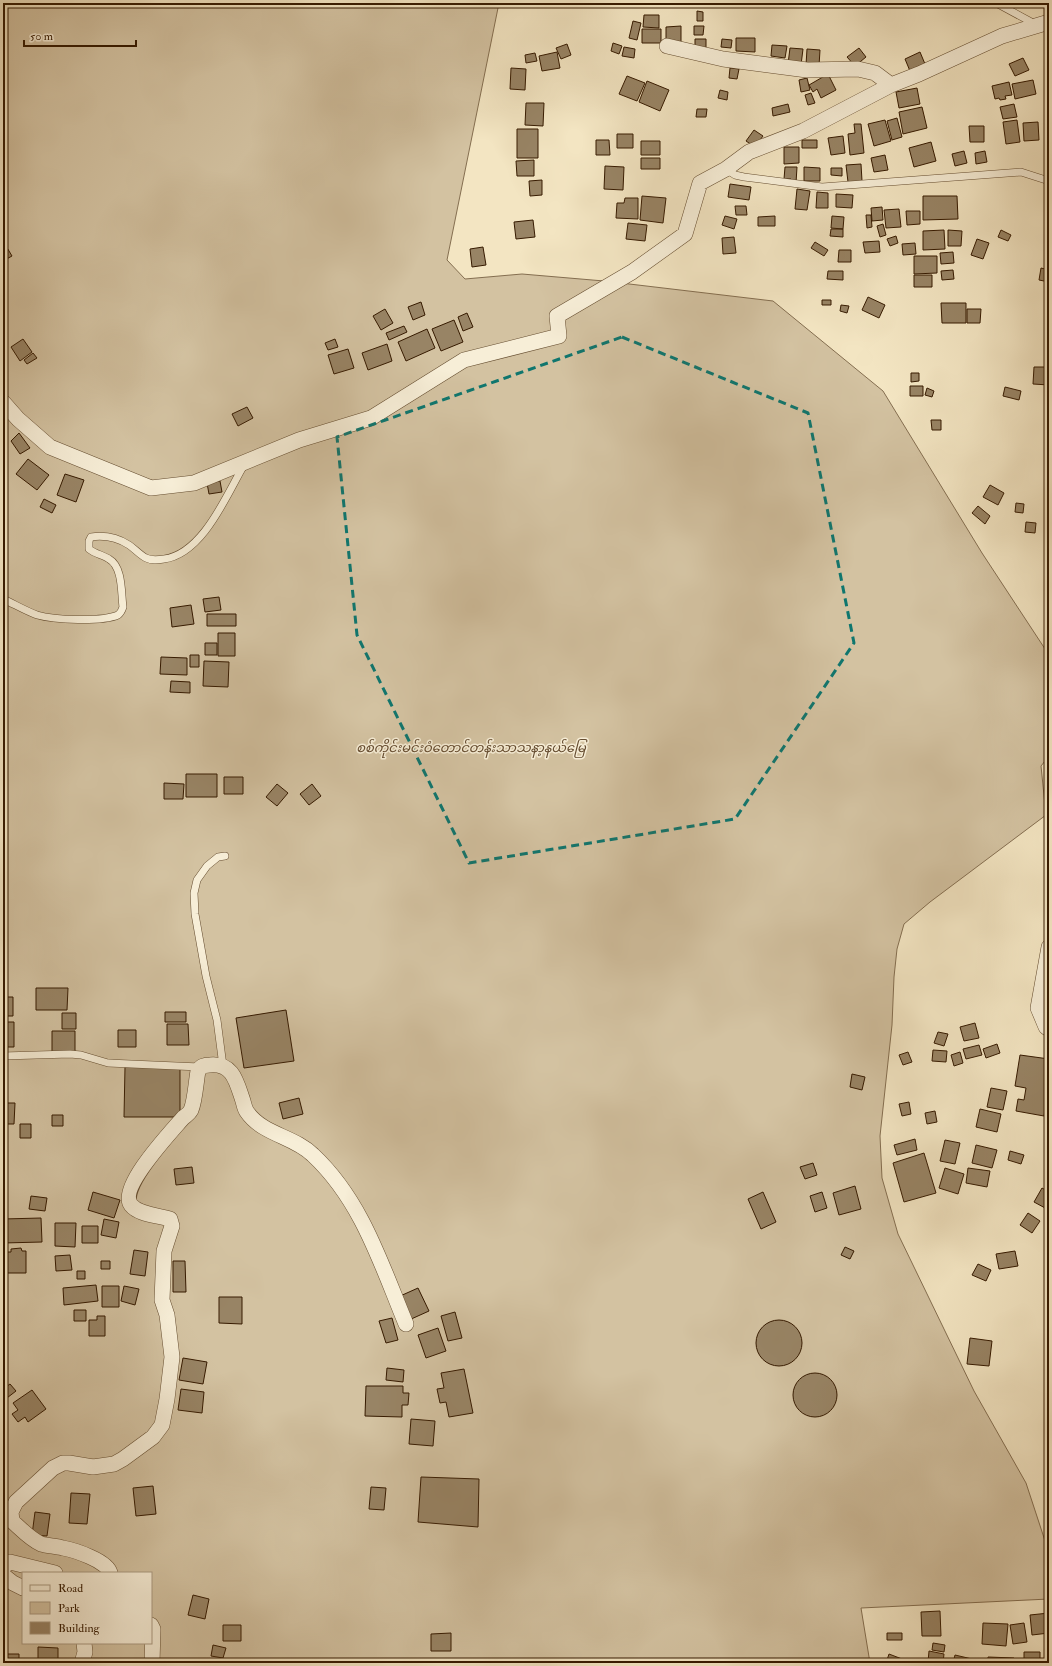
<svg xmlns="http://www.w3.org/2000/svg" width="1052" height="1666" font-family="'IM FELL Double Pica','Noto Sans Myanmar',serif">
  <style>
    .green { fill: #d3c2a1; stroke: #846e50; fill-rule: evenodd }
    .building { fill: #988465; stroke: #361a00 }
    .lines { fill: none; stroke-linecap: round; stroke-linejoin: round }
    .service-casing { stroke: #654d30; stroke-width: 8 }
    .minor-casing { stroke: #654d30; stroke-width: 16 }
    .service { stroke: #f7eed7; stroke-width: 7 }
    .minor { stroke: #f7eed7; stroke-width: 15 }
    .marked { fill: none; stroke: #0f766e; stroke-width: 3; stroke-dasharray: 8 5; stroke-linejoin: round }
    .labels { text-anchor: middle; stroke-width: 3; stroke-linejoin: round; paint-order: stroke }
    .park-label { font-size: 13px; font-style: italic; fill: #654c30; stroke: #f7eed7 }
  </style>
  <rect width="100%" height="100%" fill="#f3e5c2"/>
  <filter id="stains"><feTurbulence type="fractalNoise" baseFrequency=".005" numOctaves="4"/><feColorMatrix values="0 0 0 0 .2 0 0 0 0 .09 0 0 0 0 .02 0 0 0 .5 -.17"/></filter>
  <radialGradient id="worn" r=".72"><stop offset=".6" stop-color="#630" stop-opacity="0"/><stop offset="1" stop-color="#630" stop-opacity=".3"/></radialGradient>
  <path class="green" d="M3 3H499L447 260 465 279 522 274 604 281 773 301 883 391 982 553 1049 655V756L1041 766 1046 815 930 902 904 924 897 949 894 977 892 1025 880 1136 882 1178 898 1234 974 1391 1026 1483 1049 1553V1599L861 1608 870 1663H3ZM23 1573H151V1643H23Z"/>
  <path class="building" d="M697 11 703 12V21H697Z
    M644 15H659V28L643 27Z
    M633 21 641 23 637 40 629 38Z
    M681 26V42H666V27Z
    M694 26H704L703 35H694Z
    M642 29H661V43H642Z
    M736 38H755V52L736 51Z
    M695 39H706V49H695Z
    M722 39 732 40 731 48 721 47Z
    M613 43 622 46 619 54 611 51Z
    M567 44 571 55 561 59 556 48Z
    M772 45 787 46 785 58 771 56Z
    M624 47 635 49 634 58 622 56Z
    M790 48 803 49 801 65 788 64Z
    M859 48 866 57 855 66 847 57Z
    M807 49 820 50 819 66 806 65Z
    M557 52 560 68 542 71 539 56Z
    M920 52 925 64 910 71 905 59Z
    M535 53 537 61 526 63 525 55Z
    M1023 58 1029 70 1015 76 1009 64Z
    M511 68 526 69 525 90 510 89Z
    M730 68 739 69 737 79 729 78Z
    M828 74 836 90 821 98 817 89 813 92 809 85Z
    M627 76 645 83 637 101 619 94Z
    M807 78 810 90 801 92 799 80Z
    M1033 80 1036 94 1015 99 1012 84Z
    M647 81 669 90 660 111 639 102Z
    M1009 82 1012 95 1005 96 1006 99 1000 100 999 98 995 99 992 86Z
    M917 88 920 104 899 108 896 92Z
    M720 90 728 92 727 100 718 98Z
    M811 93 815 103 808 105 805 95Z
    M526 103H544L543 126 525 125Z
    M788 104 790 112 773 116 772 108Z
    M1014 104 1017 117 1003 119 1000 107Z
    M922 107 927 128 903 134 899 112Z
    M697 109H707L706 117H696Z
    M897 118 902 137 892 140 887 121Z
    M885 120 891 141 874 146 868 124Z
    M1017 120 1020 142 1006 144 1003 122Z
    M1038 122 1039 140 1024 141 1023 123Z
    M854 124H861L864 153 850 155 848 134 855 133Z
    M969 126H984V142H970Z
    M1045 127H1049V145H1046Z
    M517 129H538V158H517Z
    M754 130 763 136 755 147 746 141Z
    M617 134H633V148H617Z
    M843 136 845 153 831 155 828 138Z
    M596 140H609L610 155H596Z
    M802 140H817V148H802Z
    M641 141H660V155H641Z
    M931 142 936 161 914 167 909 148Z
    M784 147H799V163L784 164Z
    M964 151 967 163 955 166 952 154Z
    M985 151 987 162 976 164 975 153Z
    M885 155 888 170 874 172 871 158Z
    M641 158H660V169H641Z
    M534 160V176H517L516 161Z
    M861 164 862 181 848 182 846 165Z
    M605 166 624 167 623 190 604 189Z
    M785 167H797L796 183H791V179H784Z
    M804 167 820 168V181H804Z
    M831 168H842V176L831 175Z
    M542 180V195L530 196 529 181Z
    M730 184 751 187 749 200 728 197Z
    M797 189 810 191 807 210 795 209Z
    M817 192 828 193V208H816Z
    M836 194 853 195 852 208 836 207Z
    M642 196 666 198 663 223 640 220Z
    M923 196H957L958 219 923 220Z
    M625 198H638V219L616 218 617 203H624Z
    M735 206H746L747 215H736Z
    M882 207 883 220 872 221 871 208Z
    M899 209 901 227 886 228 884 210Z
    M906 211H920V224L907 225Z
    M866 215H871L872 227 867 228Z
    M725 216 737 219 734 229 722 225Z
    M775 216V226H758V217Z
    M832 216 844 217 843 229 831 228Z
    M533 220 535 237 516 239 514 222Z
    M628 223 647 225 645 241 626 239Z
    M883 224 886 235 880 237 877 226Z
    M831 229H843V237L830 236Z
    M944 230 945 249 923 250V231Z
    M948 230 962 231 961 246H948Z
    M1001 230 1011 235 1008 241 998 237Z
    M896 236 898 243 890 246 887 239Z
    M734 237 736 253 723 254 722 238Z
    M977 239 989 243 983 259 971 255Z
    M3 241 12 256 3 261Z
    M879 241 880 252 865 253 863 242Z
    M815 242 828 250 824 256 811 248Z
    M915 243 916 254 903 255 902 244Z
    M483 247 486 265 472 267 470 249Z
    M839 250H851V262H838Z
    M953 252 954 263 941 264 940 253Z
    M914 256H937V273L914 274Z
    M1041 268 1049 270V282L1039 280Z
    M953 270 954 279 942 280 941 271Z
    M828 271H843V280L827 279Z
    M914 275H932V287H914Z
    M868 297 885 305 879 318 862 310Z
    M822 300H831V305H822Z
    M421 302 425 315 413 320 408 307Z
    M941 303H966V323H942Z
    M841 305 849 306 847 313 840 311Z
    M385 309 393 323 381 330 373 316Z
    M967 309H981L980 323H967Z
    M467 313 473 327 463 331 458 317Z
    M454 320 463 342 441 351 432 329Z
    M404 326 407 332 389 340 386 333Z
    M427 329 435 348 406 361 398 342Z
    M23 339 32 352 20 361 11 347Z
    M335 339 338 347 328 350 325 343Z
    M387 344 392 361 368 370 362 353Z
    M348 349 354 368 334 374 328 355Z
    M33 353 37 358 27 364 24 360Z
    M1034 367H1049V385L1033 384Z
    M911 373H919V381L911 382Z
    M910 386H923V396H910Z
    M1005 387 1021 391 1019 400 1003 396Z
    M927 388 934 391 932 397 925 395Z
    M247 407 253 418 238 426 232 414Z
    M931 420H941V430H932Z
    M19 433 30 448 20 454 11 441Z
    M28 459 49 475 37 490 16 474Z
    M65 474 84 480 76 502 57 495Z
    M220 481 222 492 209 494 207 483Z
    M990 485 1004 493 998 505 983 497Z
    M44 499 56 505 52 513 40 507Z
    M1016 503 1024 504 1023 513 1015 512Z
    M978 506 990 516 985 524 972 513Z
    M1026 522 1036 523 1035 533 1025 532Z
    M219 597 221 610 205 612 203 599Z
    M191 605 194 624 172 627 170 608Z
    M207 614H236V626H207Z
    M218 633H235V656H218Z
    M205 643H217V655H205Z
    M190 655H199V667H190Z
    M161 657 187 658V675L160 674Z
    M204 661 229 662 228 687 203 686Z
    M171 681 190 682V693L170 692Z
    M186 774H217V797H186Z
    M224 777H243V794H224Z
    M164 783 184 784 183 799H164Z
    M277 784 288 793 277 806 266 797Z
    M312 784 321 796 309 805 300 794Z
    M36 988H68L67 1010H36Z
    M3 997H13V1016H3Z
    M286 1010 294 1061 244 1068 236 1018Z
    M165 1012H186V1022H165Z
    M62 1013H76V1029H62Z
    M3 1022H14V1047H3Z
    M975 1023 979 1038 964 1041 960 1027Z
    M167 1024H188L189 1045H167Z
    M118 1030H136V1047H118Z
    M52 1031H75V1052H52Z
    M938 1032 948 1034 944 1046 934 1043Z
    M997 1044 1000 1053 986 1058 983 1049Z
    M979 1045 982 1055 966 1059 963 1049Z
    M933 1050 947 1051 946 1062 932 1061Z
    M908 1052 912 1062 903 1065 899 1055Z
    M960 1052 963 1063 954 1066 951 1055Z
    M1020 1055 1049 1059V1087L1044 1116 1016 1111 1018 1099 1024 1100 1026 1088 1015 1086Z
    M125 1067H180V1117H124Z
    M852 1074 865 1077 862 1090 850 1087Z
    M991 1088 1007 1091 1003 1110 987 1107Z
    M299 1098 303 1114 283 1119 279 1103Z
    M909 1102 911 1114 902 1116 899 1104Z
    M3 1103H15L14 1124H3Z
    M980 1109 1001 1114 997 1132 976 1127Z
    M935 1111 937 1122 927 1124 925 1113Z
    M52 1115H63V1126H52Z
    M1048 1116H1049V1133H1045Z
    M20 1124H31V1138H20Z
    M915 1139 917 1150 897 1155 894 1145Z
    M945 1140 960 1143 955 1164 940 1161Z
    M976 1145 997 1150 992 1168 972 1163Z
    M1010 1151 1024 1155 1021 1164 1008 1160Z
    M924 1153 936 1193 904 1202 893 1163Z
    M813 1163 817 1175 805 1179 800 1167Z
    M192 1167 194 1183 176 1185 174 1169Z
    M945 1168 964 1174 958 1194 939 1188Z
    M968 1168 990 1171 987 1187 966 1183Z
    M855 1186 861 1209 839 1215 833 1193Z
    M1042 1188 1049 1192V1207L1047 1209 1034 1202Z
    M93 1192 120 1200 114 1218 88 1210Z
    M763 1192 776 1222 761 1229 748 1199Z
    M822 1192 827 1208 815 1212 810 1196Z
    M31 1196 47 1198 45 1211 29 1209Z
    M1028 1213 1040 1221 1032 1233 1020 1225Z
    M41 1218 42 1242 3 1243V1219Z
    M104 1219 119 1222 116 1238 101 1235Z
    M55 1223H76L75 1247 55 1246Z
    M82 1226H98V1243H82Z
    M845 1247 854 1251 850 1259 841 1255Z
    M21 1248 22 1251H26V1273H3V1252H11V1249Z
    M134 1250 148 1252 145 1276 130 1274Z
    M1015 1251 1018 1266 999 1269 996 1254Z
    M70 1255 72 1270 56 1271 55 1256Z
    M101 1261H110V1269H101Z
    M173 1261H185L186 1292H173Z
    M978 1264 991 1270 986 1281 972 1275Z
    M77 1271H85V1279H77Z
    M96 1285 98 1301 64 1305 63 1288Z
    M102 1286H119V1307H102Z
    M124 1286 139 1289 135 1305 121 1301Z
    M418 1288 429 1311 409 1320 398 1297Z
    M219 1297H242V1324L219 1323Z
    M74 1310H86V1321H74Z
    M455 1312 462 1338 448 1341 441 1316Z
    M97 1316H105V1336H89V1320H97Z
    M392 1318 398 1340 386 1343 379 1321Z
    M756 1343a23 23 0 1 1 46 0a23 23 0 1 1-46 0Z
    M438 1328 446 1351 426 1358 418 1335Z
    M970 1338 992 1341 989 1366 967 1364Z
    M183 1358 207 1362 203 1384 179 1380Z
    M387 1368 404 1370 403 1382 386 1380Z
    M464 1369 473 1413 449 1417 446 1402 440 1403 437 1389 444 1388 441 1373Z
    M793 1395a22 22 0 1 1 44 0a22 22 0 1 1-44 0Z
    M10 1384 16 1391 3 1401V1389Z
    M366 1386H403V1393H409L408 1405H402V1417L365 1416Z
    M181 1389 204 1392 202 1413 178 1410Z
    M32 1390 46 1409 28 1422 25 1417 18 1422 12 1414 18 1410 13 1403Z
    M411 1419 435 1421 433 1446 409 1444Z
    M421 1477 479 1479 478 1527 418 1522Z
    M153 1486 156 1514 136 1516 133 1488Z
    M371 1487 386 1488 384 1510 369 1509Z
    M71 1493 90 1494 87 1524 69 1523Z
    M35 1512 50 1514 47 1536 32 1535Z
    M193 1595 209 1599 205 1619 188 1615Z
    M940 1611 941 1636H922L921 1612Z
    M1049 1613V1633L1032 1635 1030 1615Z
    M983 1623 1008 1624 1006 1646 982 1644Z
    M1024 1623 1027 1642 1013 1644 1010 1625Z
    M223 1625H241V1641H223Z
    M451 1633V1651H431V1634Z
    M887 1633H902V1640H887Z
    M933 1643 945 1645 944 1652 932 1650Z
    M213 1645 226 1648 223 1658 211 1656Z
    M1049 1645V1663H1048L1045 1646Z
    M38 1647 58 1648V1663H38Z
    M929 1651 944 1654 943 1663 928 1662Z
    M1024 1652H1040V1663H1024Z
    M3 1654H19V1663H3Z
    M889 1654 902 1659 901 1663H886Z
    M955 1655 972 1659 971 1663H953Z
    M988 1657 1014 1658V1663H988Z"/>
  <g class="lines">
    <defs>
      <path id="service" d="M996 3 1035 24
        M726 169 735 175 744 177 822 187 1021 172 1049 181
        M3 599C14 604 26 611 37 615 54 620 102 622 118 615 121 613 122 610 123 607 121 593 123 567 109 559 103 555 95 554 89 549V541L91 537C105 535 118 538 129 545 135 549 140 555 146 558 152 561 158 560 164 559 203 554 227 494 244 465
        M3 1056 70 1054 81 1055 108 1063 200 1067
        M223 1066 217 1020 206 976 195 914 194 893 197 880 207 866 218 857 225 856"/>
      <path id="minor" d="M667 46 723 59 807 70 858 69 875 73 891 85
        M3 402 18 419 50 447 151 488 194 483 299 440 371 418 464 360 559 336 557 316 632 272 685 234 700 183 726 169 749 152 803 131 891 85 919 74 1002 36 1049 22
        M1049 947 1038 1008 1046 1027 1049 1029
        M3 1567 10 1562 55 1573
        M110 1573C108 1561 74 1550 63 1548 56 1546 48 1546 41 1544 30 1539 21 1529 12 1521L11 1512 16 1502 53 1468 63 1463H69L93 1467 114 1464 123 1459 153 1437 162 1425 167 1399 172 1357 167 1315 162 1300 164 1251 172 1226 170 1219C158 1215 139 1215 131 1205 118 1188 171 1132 182 1119 185 1116 189 1114 191 1110 195 1101 196 1082 198 1071 201 1066 204 1065 210 1065 232 1063 236 1080 242 1098 244 1103 244 1108 247 1112 263 1135 294 1136 313 1155 362 1201 381 1264 406 1324
        M3 1575 13 1583 23 1588
        M151 1625 153 1629 152 1663
        M82 1663 85 1652 84 1643"/>
    </defs>
    <use href="#service" class="service-casing"/>
    <use href="#minor" class="minor-casing"/>
    <use href="#service" class="service"/>
    <use href="#minor" class="minor"/>
  </g>
  <path class="marked" d="M622 337 808 413 854 643 735 819 469 863 357 635 337 437Z"/>
  <g class="labels">
    <g class="park-label">
      <text x="471" y="752">စစ်ကိုင်းမင်းဝံတောင်တန်းသာသနာ့နယ်မြေ</text>
    </g>
  </g>
  <rect width="1052" height="1666" fill="none" stroke="#f3e5c2" stroke-width="16"/>
  <rect x="4" y="4" width="1044" height="1658" fill="none" stroke="#361a00" stroke-width="2"/>
  <rect x="8" y="8" width="1036" height="1650" fill="none" stroke="#361a00"/>
  <rect x="22" y="1572" width="130" height="72" fill="#f7eed7" stroke="#aa9981"/>
  <rect x="30" y="1585" width="20" height="6" fill="#f7eed7" stroke="#aa9981"/>
  <text x="58" y="1592" font-size="12" fill="#361a00">Road</text>
  <rect x="30" y="1602" width="20" height="12" fill="#d3c2a1" stroke="#aa9981"/>
  <text x="58" y="1612" font-size="12" fill="#361a00">Park</text>
  <rect x="30" y="1622" width="20" height="12" fill="#988465" stroke="#aa9981"/>
  <text x="58" y="1632" font-size="12" fill="#361a00">Building</text>
  <path d="M24 40v6h112v-6" fill="none" stroke="#361a00" stroke-width="2"/>
  <text x="30" y="40" font-size="12" fill="#361a00" stroke="#f7eed7" stroke-width="3" paint-order="stroke">50 m</text>
  <rect width="100%" height="100%" filter="url(#stains)"/>
  <rect width="100%" height="100%" fill="url(#worn)"/>
</svg>
